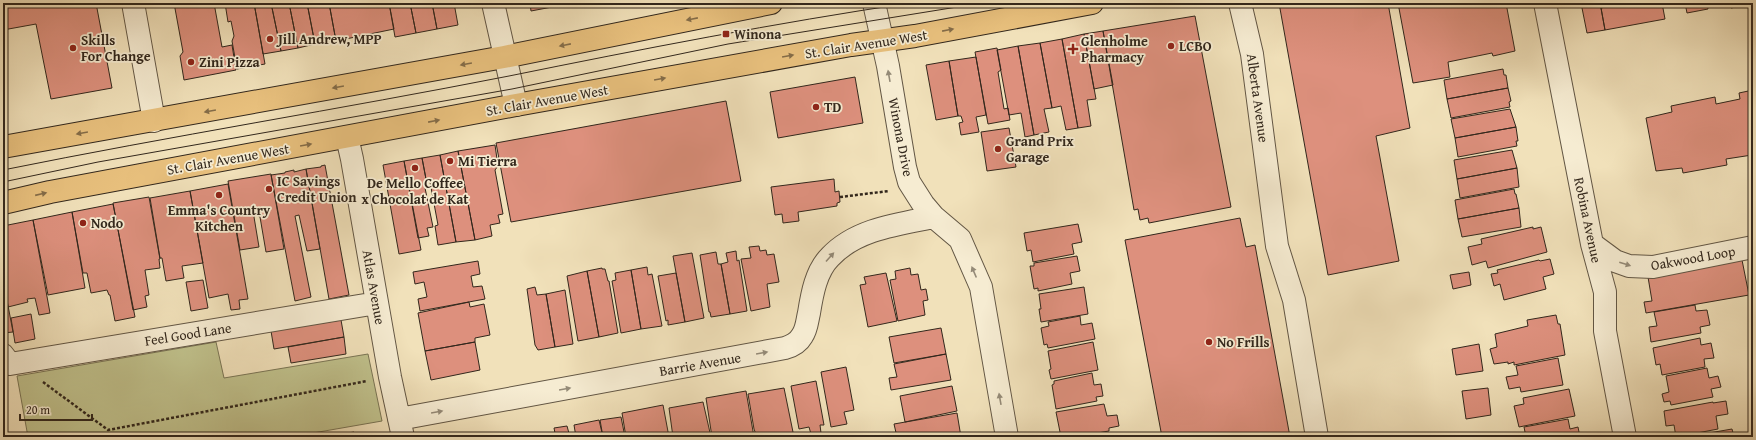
<svg xmlns="http://www.w3.org/2000/svg" width="1756" height="440" font-family="'Gentium Book Plus',serif">
  <style>
    .green { fill: #c0c18c; stroke: #797454 }
    .building { fill: #dd907d; stroke: #32271c }
    .lines { fill: none; stroke-linecap: round; stroke-linejoin: round }
    .minor-casing { stroke: #625644; stroke-width: 24 }
    .major-casing { stroke: #32271c; stroke-width: 24 }
    .path { stroke: #32271c; stroke-width: 2.5; stroke-dasharray: 3 2; stroke-linecap: butt }
    .minor { stroke: #f6ecd2; stroke-width: 22 }
    .major { stroke: #e8c07d; stroke-width: 22 }
    .tram { stroke: #32271c; stroke-width: 1 }
    .oneway { fill: #846c48 }
    .oneway2 { fill: #948a77 }
    .poi-dot { fill: #8f2418; stroke: #f6ecd2; stroke-width: 1.5 }
    .labels { text-anchor: middle; stroke-width: 3.5; stroke-linejoin: round; paint-order: stroke }
    .poi-label { font-size: 14px; font-weight: bold; fill: #32271c; stroke: #f6ecd2; text-anchor: start }
    .street-label { font-size: 14px; fill: #32271c; stroke: #f6ecd2 }
  </style>
  <rect width="100%" height="100%" fill="#f1e1ba"/>
  <filter id="stains"><feTurbulence type="fractalNoise" baseFrequency=".005" numOctaves="4"/><feColorMatrix values="0 0 0 0 .2 0 0 0 0 .09 0 0 0 0 .02 0 0 0 .5 -.17"/></filter>
  <radialGradient id="worn" r=".72"><stop offset=".6" stop-color="#630" stop-opacity="0"/><stop offset="1" stop-color="#630" stop-opacity=".3"/></radialGradient>
  <path class="green" d="M216 342 224 378 368 354 382 421 290 437H28L17 376Z"/>
  <path class="building" d="M3 3H96L112 88 51 99 36 24 3 30Z
    M174 3H214L222 47 232 45 236 70 184 80 180 56 183 52Z
    M225 3H254L265 64 237 69 232 41 234 36 231 21 228 22Z
    M254 3H271L281 51 263 54Z
    M271 3H289L298 48 281 51Z
    M289 3H307L315 44 298 48Z
    M307 3H329L336 41 315 44Z
    M329 3H389L394 29 336 41Z
    M389 3H410L416 33 395 37Z
    M410 3H432L437 29 416 33Z
    M432 3H454L458 25 437 29Z
    M530 3H573L531 11Z
    M1279 3H1388L1410 128 1376 136 1399 261 1328 275Z
    M1398 3H1506L1515 51 1493 56 1492 53 1448 62 1450 77 1413 83Z
    M1581 3H1605V7L1601 8 1605 30 1587 33Z
    M1605 3H1662L1665 19 1605 30 1601 8 1605 7Z
    M1685 3H1707L1708 9 1687 13Z
    M1730 3H1752V4L1731 8Z
    M1195 16 1231 207 1149 223 1148 218 1140 220 1138 209 1134 210 1103 31Z
    M1103 31 1113 85 1094 89 1084 34Z
    M1084 34 1096 99 1087 100 1091 126 1078 128 1062 39Z
    M1062 39 1078 128 1066 130 1061 106 1052 108 1040 43Z
    M1040 43 1052 108 1044 109 1049 132 1034 135 1018 46Z
    M1018 46 1034 135 1025 137 1021 113 1009 115 997 50Z
    M997 48 1001 70 998 72 1004 109 1008 108 1010 120 988 124 975 52Z
    M976 57 986 115 976 117 979 132 961 135 959 123 963 122 961 116H958L949 61Z
    M949 61 958 116 936 120 926 65Z
    M1503 69 1504 75H1506L1508 88 1447 99 1444 80Z
    M855 77 863 123 778 138 770 92Z
    M1508 88 1511 101 1509 102 1510 107 1451 118 1447 99Z
    M1753 90V160L1752 155 1726 159 1727 165 1683 173 1682 168 1656 171 1646 118 1672 112 1671 106 1715 97 1716 104 1740 99 1739 93Z
    M726 101 741 181 511 222 496 143Z
    M1510 109 1516 127 1455 138 1451 119Z
    M1516 127 1518 141H1516L1517 146 1458 157 1455 138Z
    M1009 128 1016 167 987 171 981 132Z
    M495 145 498 166 495 170 503 214 498 215 500 223 490 225 492 236 475 240 458 151Z
    M1512 150 1517 168 1457 179 1454 160Z
    M458 151 475 240 456 242 440 155Z
    M440 155 456 242 438 245 435 226 438 225 430 182 426 179 422 158Z
    M422 158 426 179 424 183 433 227 427 228 429 236 418 238 404 161Z
    M404 161 421 250 399 254 383 165Z
    M325 165 349 295 329 299 306 169 321 167V166Z
    M1517 168 1519 187 1460 198 1457 179Z
    M306 169 320 249 307 251 299 215 295 216 311 297 295 301 271 175 285 173V172L294 170V172Z
    M271 174 284 249 266 252 260 217 256 214 254 217 259 247 240 250 228 181Z
    M834 179 835 192 839 191 840 202 837 203V206L798 212 799 221 783 223 782 214 775 215 771 187Z
    M228 184 248 299 239 300 240 309 231 310 228 294 209 298 190 191Z
    M1514 189 1515 194H1516L1519 208 1458 219 1455 200Z
    M190 191 203 263 182 266 184 278 166 281 162 258H160L150 198Z
    M149 197 160 259H159L160 268 145 270 149 295 145 296 147 307 133 310 113 203Z
    M113 204 135 317 115 321 110 295H109L107 290 91 293 87 273H83L72 212Z
    M1519 208 1521 227 1462 237 1458 219Z
    M72 212 85 288 48 295 33 220Z
    M1240 218 1246 247 1255 245 1290 437H1162L1125 240Z
    M33 220 50 313 39 315 35 298 27 299 28 302 8 307 3 279V226Z
    M1078 224 1082 242 1072 244 1074 254 1033 262 1031 250 1027 251 1024 233Z
    M1533 227V229L1541 227 1547 252 1488 268 1486 261 1472 265 1468 247 1482 244 1481 239Z
    M759 246 760 251 766 250 767 255 774 254 779 282 767 284 770 307 751 311 741 259 751 258 749 247Z
    M736 251 737 261 739 260 747 311 730 314 721 264 728 262 726 253Z
    M716 252 718 264H721L730 314 711 317 710 312H709L700 255Z
    M692 253 704 318 685 322 673 256Z
    M1077 256 1080 271 1070 273 1072 284 1038 291V288L1034 289 1030 266H1034V263Z
    M1550 259 1554 274 1543 277 1546 289 1504 300 1500 284 1494 286 1491 274 1498 273 1497 270 1539 260 1540 261Z
    M1742 260 1749 295 1646 313 1644 302 1652 301 1648 277Z
    M478 261 480 274 471 276 473 287 482 286 485 299 420 311 418 299 427 297 424 282 415 284 413 272Z
    M647 267 648 275 652 274 662 326 641 329 631 270Z
    M602 268V269H605L608 281H609L618 333 599 337 587 271Z
    M910 268 911 275 918 274 921 290 926 289 928 300 923 301 925 315 898 321 890 280 896 279 895 271Z
    M631 270 641 329 621 333 612 281 616 280 615 273Z
    M587 271 599 337 578 341 567 276Z
    M1469 272 1471 285 1453 289 1450 275Z
    M676 273 685 322 668 325V320L666 321 658 276Z
    M886 273 897 321 868 327 860 285 866 284 864 277Z
    M3 279 13 332 3 333Z
    M203 280 208 308 191 311 186 282Z
    M535 287 537 295 546 294 555 347 538 350 535 345 527 289Z
    M1084 287 1088 314 1041 322 1039 309H1041L1039 294Z
    M565 290 573 344 555 347 546 294Z
    M469 302 470 307 484 304 490 335 475 338V342L425 351 418 313Z
    M1695 305 1696 311 1707 310 1710 325 1700 327 1701 333 1651 342 1649 327 1657 326 1654 312Z
    M31 314 35 339 15 343 11 318Z
    M1556 315 1558 324H1560L1565 355 1514 365V362L1508 364V362L1494 364 1490 349 1497 347 1495 334 1528 326 1527 320Z
    M1080 316 1081 325 1092 323 1095 339 1048 348 1047 344 1044 345 1041 328 1049 326 1048 322Z
    M341 320 344 337 274 349 271 331Z
    M941 328 946 354 894 363 889 337Z
    M344 337 346 354 291 363 288 347Z
    M1700 338 1701 345 1711 343 1714 358 1704 359 1705 367 1662 375 1660 364 1656 365 1653 348Z
    M475 342 480 370 431 380 425 351Z
    M1093 342 1098 370 1051 379 1049 370 1051 369 1048 351Z
    M1479 344 1483 371 1456 375 1452 349Z
    M946 354 951 380 891 390 889 378 897 377 894 364Z
    M1558 358 1563 385 1521 392 1520 387 1509 389 1506 377 1518 375 1516 366Z
    M846 367 854 410 844 412 847 424 831 427 821 372Z
    M1707 368 1709 378 1718 376 1721 387 1711 389 1713 397 1671 405 1670 401 1664 402 1662 394 1669 392 1666 376Z
    M1092 373 1094 385 1101 384 1103 396 1096 397 1097 401 1056 409 1052 385 1054 384V381Z
    M816 381 824 425H820L821 433 811 434 809 427 799 429 791 386Z
    M952 386 957 411 905 422 900 396Z
    M784 388 794 437H757L754 429 748 394Z
    M1488 388 1491 415 1466 419 1462 391Z
    M1569 389 1575 416 1519 427 1514 406 1524 404 1523 398Z
    M746 391 754 437H712L706 398Z
    M1726 401 1728 414 1716 416 1718 429 1676 437 1674 425 1666 426 1664 411 1713 402V403Z
    M703 402 711 437H673L669 408Z
    M1104 404 1107 416 1117 415 1119 426 1109 428V431L1073 437H1061L1056 412Z
    M663 405 669 437H626L622 413Z
    M957 413 961 437H897L894 424Z
    M621 417 625 437H603L600 420Z
    M1568 419 1570 429 1578 427 1580 437H1526L1524 427Z
    M599 420 603 437H576L574 425Z
    M567 426 570 437H550L555 433 554 428Z
    M1732 429 1734 437H1686Z
    M354 432 355 437H323Z
    M1101 433 1102 437H1078Z"/>
  <g class="lines">
    <defs>
      <path id="minor" d="M133 3 154 121
        M493 3 516 105
        M874 3 888 66 905 167 909 182 923 204 934 217 960 239 981 287 1007 437
        M1240 3 1252 54 1277 246 1294 300 1317 437
        M1545 3 1592 244 1605 292V331L1625 437
        M347 137 352 159 390 377 403 437
        M1592 244 1615 261 1629 266 1653 267 1753 247
        M3 355 10 364 377 303
        M399 419 785 348C792 346 798 343 802 336 807 329 807 321 809 313 812 294 816 271 830 257 856 229 899 224 934 217"/>
      <path id="major" d="M3 147 504 57 771 3
        M3 203 50 192 516 105 851 45 915 36 1092 3"/>
    </defs>
    <use href="#minor" class="minor-casing"/>
    <use href="#major" class="major-casing"/>
    <path class="path" d="M840 197 889 191
      M43 382 108 430 367 381"/>
    <use href="#minor" class="minor"/>
    <use href="#major" class="major"/>
    <path class="tram" d="M3 170C171 136 341 109 509 76 642 49 776 23 910 3
      M3 182 98 162 512 89 728 44 982 3"/>
  </g>
  <defs><path id="oneway-solid" d="M-6-.8H1V-3.2L6.5 0L1 3.2V.8H-6Z"/></defs>
  <g class="oneway">
    <use href="#oneway-solid" transform="translate(692 19) rotate(169)"/>
    <use href="#oneway-solid" transform="translate(948 30) rotate(-11)"/>
    <use href="#oneway-solid" transform="translate(565 45) rotate(169)"/>
    <use href="#oneway-solid" transform="translate(788 56) rotate(-10)"/>
    <use href="#oneway-solid" transform="translate(466 64) rotate(170)"/>
    <use href="#oneway-solid" transform="translate(660 79) rotate(-10)"/>
    <use href="#oneway-solid" transform="translate(338 87) rotate(170)"/>
    <use href="#oneway-solid" transform="translate(210 111) rotate(170)"/>
    <use href="#oneway-solid" transform="translate(434 121) rotate(-11)"/>
    <use href="#oneway-solid" transform="translate(82 133) rotate(170)"/>
    <use href="#oneway-solid" transform="translate(306 145) rotate(-10)"/>
    <use href="#oneway-solid" transform="translate(41 194) rotate(-13)"/>
  </g>
  <g class="oneway2">
    <use href="#oneway-solid" transform="translate(889 76) rotate(-100)"/>
    <use href="#oneway-solid" transform="translate(830 257) rotate(-48)"/>
    <use href="#oneway-solid" transform="translate(1625 264) rotate(17)"/>
    <use href="#oneway-solid" transform="translate(974 272) rotate(-113)"/>
    <use href="#oneway-solid" transform="translate(762 353) rotate(-10)"/>
    <use href="#oneway-solid" transform="translate(565 389) rotate(-10)"/>
    <use href="#oneway-solid" transform="translate(1000 399) rotate(-100)"/>
    <use href="#oneway-solid" transform="translate(437 412) rotate(-10)"/>
  </g>
  <g class="poi-dot">
    <rect x="722" y="30" width="8" height="8" rx="2"/>
    <circle cx="270" cy="39" r="4"/>
    <circle cx="1171" cy="46" r="4"/>
    <circle cx="73" cy="48" r="4"/>
    <path d="M1071 43h4v4h4v4h-4v4h-4v-4h-4v-4h4z"/>
    <circle cx="191" cy="62" r="4"/>
    <circle cx="816" cy="107" r="4"/>
    <circle cx="998" cy="149" r="4"/>
    <circle cx="450" cy="161" r="4"/>
    <circle cx="415" cy="168" r="4"/>
    <circle cx="269" cy="189" r="4"/>
    <circle cx="219" cy="195" r="4"/>
    <circle cx="83" cy="223" r="4"/>
    <circle cx="1209" cy="342" r="4"/>
  </g>
  <g class="labels">
    <g class="poi-label">
      <text x="734" y="39">Winona</text>
      <text x="278" y="44">Jill Andrew, MPP</text>
      <text x="81" y="45">Skills<tspan x="81" dy="16">For Change</tspan></text>
      <text x="1081" y="46">Glenholme<tspan x="1081" dy="16">Pharmacy</tspan></text>
      <text x="1179" y="51">LCBO</text>
      <text x="199" y="67">Zini Pizza</text>
      <text x="824" y="112">TD</text>
      <text x="1006" y="146">Grand Prix<tspan x="1006" dy="16">Garage</tspan></text>
      <text x="458" y="166">Mi Tierra</text>
      <text x="277" y="186">IC Savings<tspan x="277" dy="16">Credit Union</tspan></text>
      <text x="415" y="188" text-anchor="middle">De Mello Coffee<tspan x="415" dy="16">x Chocolat de Kat</tspan></text>
      <text x="219" y="215" text-anchor="middle">Emma's Country<tspan x="219" dy="16">Kitchen</tspan></text>
      <text x="91" y="228">Nodo</text>
      <text x="1217" y="347">No Frills</text>
    </g>
    <g class="street-label">
      <text transform="translate(866 44) rotate(-9)" y="5">St. Clair Avenue West</text>
      <text transform="translate(1258 98) rotate(82)" y="5">Alberta Avenue</text>
      <text transform="translate(547 100) rotate(-10)" y="5">St. Clair Avenue West</text>
      <text transform="translate(901 137) rotate(79)" y="5">Winona Drive</text>
      <text transform="translate(228 159) rotate(-10)" y="5">St. Clair Avenue West</text>
      <text transform="translate(1588 220) rotate(78)" y="5">Robina Avenue</text>
      <text transform="translate(1693 258) rotate(-10)" y="5">Oakwood Loop</text>
      <text transform="translate(374 287) rotate(80)" y="5">Atlas Avenue</text>
      <text transform="translate(188 334) rotate(-9)" y="5">Feel Good Lane</text>
      <text transform="translate(700 364) rotate(-10)" y="5">Barrie Avenue</text>
    </g>
  </g>
  <rect width="1756" height="440" fill="none" stroke="#f1e1ba" stroke-width="16"/>
  <rect x="4" y="4" width="1748" height="432" fill="none" stroke="#32271c" stroke-width="2"/>
  <rect x="8" y="8" width="1740" height="424" fill="none" stroke="#32271c"/>
  <path d="M20 414v6h72v-6" fill="none" stroke="#32271c" stroke-width="2"/>
  <text x="26" y="414" font-size="12" fill="#32271c" stroke="#f6ecd2" stroke-width="3" paint-order="stroke">20 m</text>
  <rect width="100%" height="100%" filter="url(#stains)"/>
  <rect width="100%" height="100%" fill="url(#worn)"/>
</svg>
